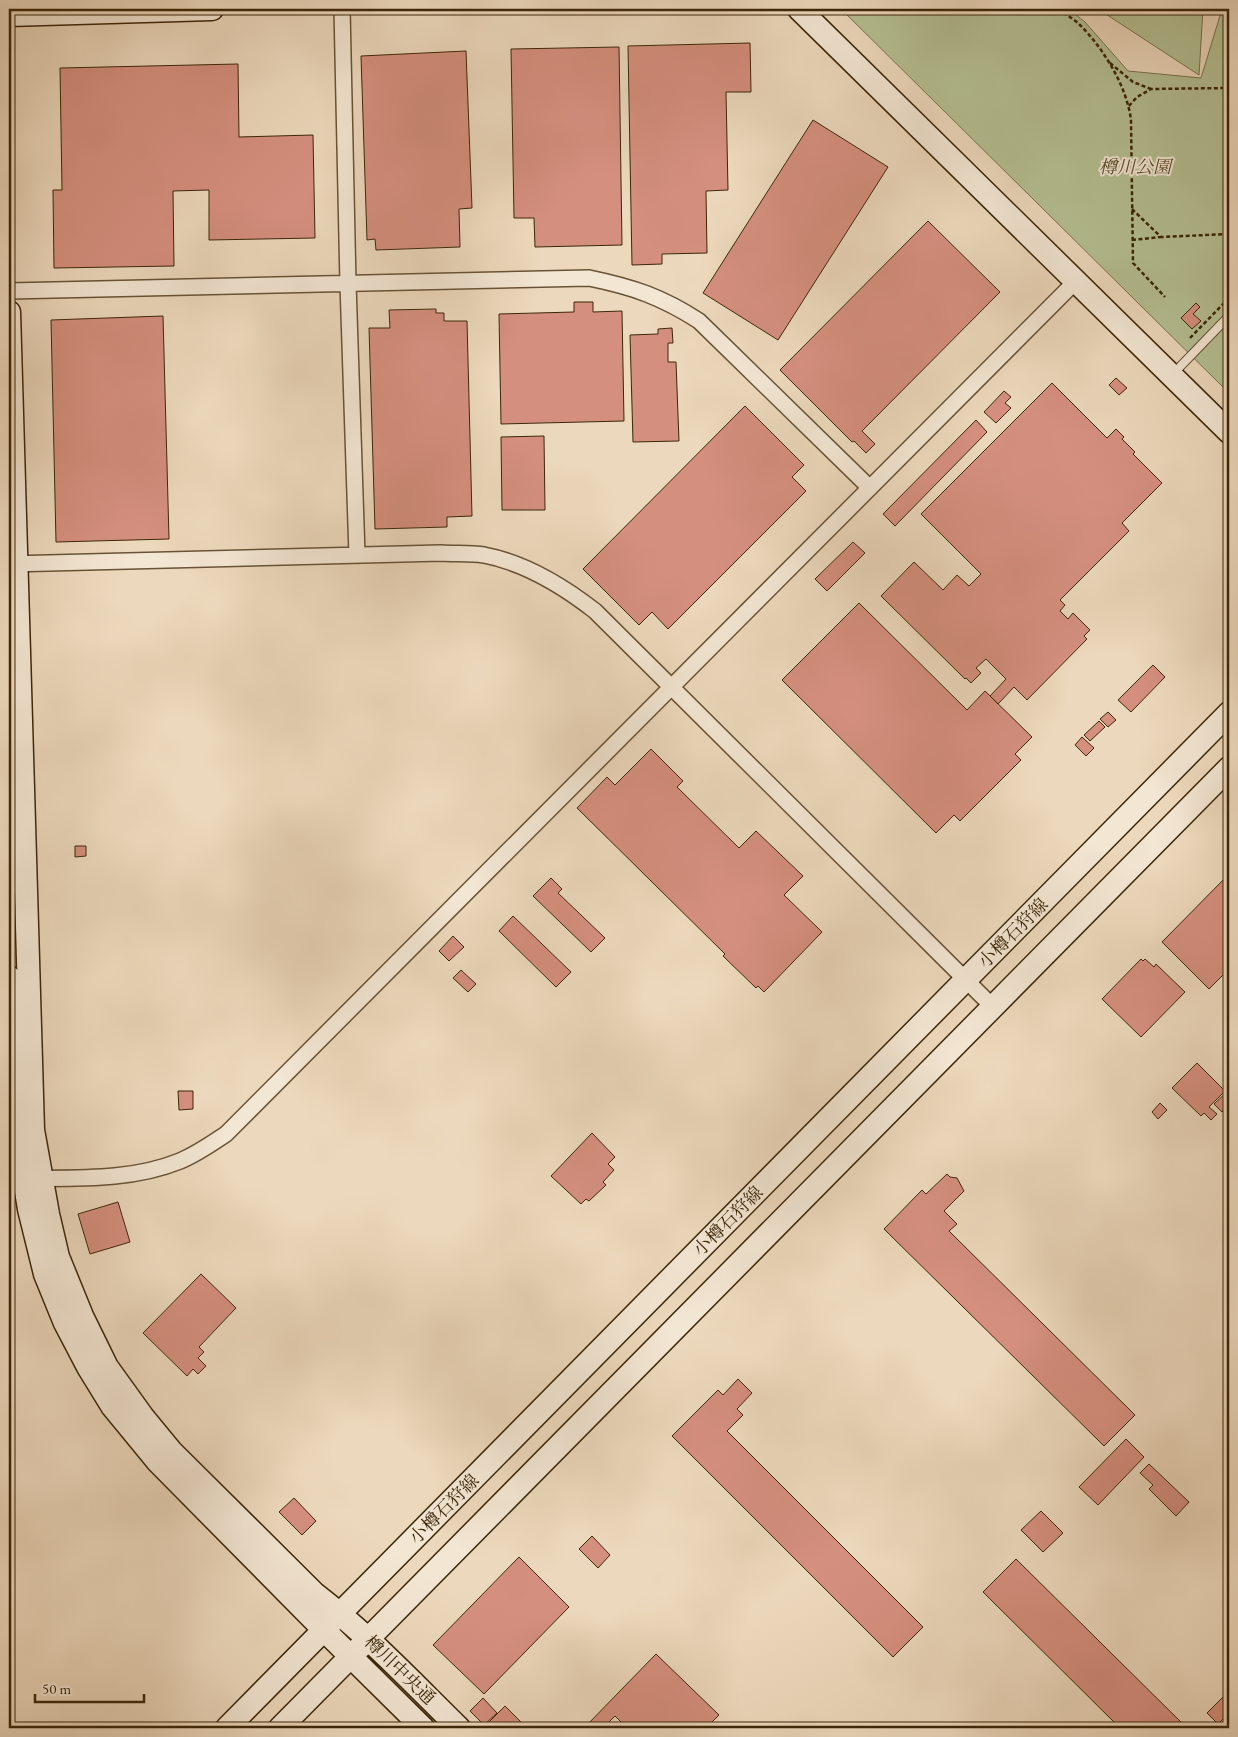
<svg xmlns="http://www.w3.org/2000/svg" width="1238" height="1737" font-family="'EB Garamond','Noto Serif JP',serif">
  <style>
    .green { fill: #b4bf93; stroke: #78734e }
    .building { fill: #d58f7f; stroke: #3c2709 }
    .lines { fill: none; stroke-linecap: round; stroke-linejoin: round }
    .lane-casing { stroke: #685336; stroke-width: 10 }
    .street-casing { stroke: #685336; stroke-width: 18 }
    .secondary-casing { stroke: #3c2709; stroke-width: 25 }
    .path { stroke: #3c2709; stroke-width: 2.5; stroke-dasharray: 4 2.5; stroke-linecap: butt }
    .lane { stroke: #f3e6d3; stroke-width: 8 }
    .street { stroke: #f3e6d3; stroke-width: 15 }
    .secondary { stroke: #f3e6d3; stroke-width: 22 }
    .labels { text-anchor: middle; stroke-width: 4; stroke-linejoin: round; paint-order: stroke }
    .park-label { font-size: 18px; font-style: italic; fill: #5a4d2c; stroke: #f3e6d3 }
    .street-label { font-size: 18px; fill: #3c2709; stroke: #f3e6d3 }
  </style>
  <rect width="100%" height="100%" fill="#ecd8bc"/>
  <filter id="stains"><feTurbulence type="fractalNoise" baseFrequency=".004" numOctaves="4"/><feColorMatrix values="0 0 0 0 .2 0 0 0 0 .09 0 0 0 0 .02 0 0 0 .5 -.17"/></filter>
  <radialGradient id="worn" r=".72"><stop offset=".6" stop-color="#630" stop-opacity="0"/><stop offset="1" stop-color="#630" stop-opacity=".3"/></radialGradient>
  <path class="green" d="M841 9H1069L1085 22 1128 71 1201 78 1222 9H1229V393Z
    M1098 9H1203L1199 75Z"/>
  <path class="building" d="M750 43 751 92H726L728 190 706 191 707 253 662 254V264L632 265 628 46Z
    M619 47 622 245 535 247 534 218H514L511 49Z
    M466 51 472 208 459 209 460 247 376 250 375 239 367 240 361 56Z
    M238 64 239 137 313 135 315 238 209 240V190L173 191 174 266 54 268 53 190H62L60 68Z
    M813 120 888 167 778 340 703 293Z
    M928 221 1000 292 862 431 875 444 866 453 854 441 852 442 780 370Z
    M574 302H593V312L622 311 624 421 501 424 499 314 574 312Z
    M1196 303 1200 307 1193 314 1201 321 1192 329 1181 318Z
    M436 309V313H444V321H467L472 516 447 517V527L375 529 369 328H390L389 310Z
    M163 316 169 539 56 542 51 320Z
    M672 328 673 343H668V362H676L679 441 633 442 630 335 658 334V329Z
    M1116 378 1127 388 1119 395 1109 385Z
    M1052 383 1107 438 1116 429 1124 437 1122 439 1135 452 1133 454 1162 483 1122 523 1129 531 1060 600 1065 605 1060 611 1068 619 1073 613 1090 630 1084 636 1087 639 1027 700 1014 687 998 704 990 696 1006 679 986 659 976 668 981 673 971 683 966 678 965 679 881 596 914 562 943 590 957 575 969 586 981 574 921 514Z
    M1004 391 1011 397 1005 403 1011 408 996 423 984 412Z
    M745 406 804 465 792 477 806 491 668 629 652 612 639 625 583 569Z
    M976 420 987 432 895 526 883 514Z
    M544 436 545 510H502L501 437Z
    M853 542 865 553 827 591 815 579Z
    M859 603 967 710 985 691 1032 737 1015 754 1021 760 960 821 954 815 936 833 782 680Z
    M1153 665 1165 677 1131 712 1118 700Z
    M1108 712 1116 720 1108 727 1100 719Z
    M1099 721 1105 727 1090 741 1084 735Z
    M1082 737 1094 748 1086 756 1075 745Z
    M651 749 683 781 677 787 739 848 756 831 803 876 784 895 822 932 764 992 758 986 756 988 723 956 725 954 577 808 607 777 615 785Z
    M75 846H86V856L75 857Z
    M1229 874V969L1209 989 1162 942Z
    M551 878 562 889 558 893 605 938 591 952 533 896Z
    M513 916 571 972 556 987 499 931Z
    M453 936 464 947 449 961 439 951Z
    M1141 959 1143 961 1145 959 1154 967 1156 964 1185 992 1141 1037 1102 999Z
    M461 970 476 984 468 992 453 978Z
    M1197 1063 1225 1091 1209 1107 1217 1114 1211 1120 1204 1113 1201 1116 1172 1088Z
    M178 1091H193V1109L179 1110Z
    M1228 1091 1229 1104 1222 1112 1214 1104Z
    M1160 1103 1167 1110 1158 1119 1152 1112Z
    M592 1133 615 1157 608 1164 614 1170 603 1182 606 1185 589 1201 586 1199 581 1204 551 1176Z
    M947 1174 950 1177 957 1178 964 1191 944 1211 957 1224 949 1231 1135 1415 1104 1446 884 1229 922 1190 926 1194Z
    M118 1202 130 1242 90 1254 78 1214Z
    M201 1274 236 1308 199 1347 204 1352 198 1358 206 1366 198 1374 193 1369 187 1376 143 1333Z
    M738 1379 752 1393 737 1409 743 1415 727 1431 923 1627 893 1657 672 1436 718 1390 723 1395Z
    M1126 1439 1144 1457 1098 1505 1079 1487Z
    M1149 1464 1189 1502 1176 1516 1149 1489 1153 1485 1140 1473Z
    M294 1498 316 1521 302 1535 279 1512Z
    M1041 1511 1063 1533 1043 1552 1021 1530Z
    M592 1536 610 1555 598 1568 579 1549Z
    M519 1557 569 1607 484 1694 433 1645Z
    M1016 1559 1187 1728H1120L983 1592Z
    M656 1654 719 1715 706 1728H627L615 1716 603 1728H584Z
    M1225 1695 1229 1699V1713L1218 1724 1207 1713Z
    M483 1698 497 1713 484 1725 470 1711Z
    M505 1706 527 1728H493L488 1723Z"/>
  <g class="lines">
    <defs>
      <path id="lane" d="M1173 374 1229 316"/>
      <path id="street" d="M342 9 348 284 357 555
        M9 291 589 278C633 287 662 297 699 321L870 488
        M9 564 441 553C455 554 470 553 484 555 526 563 563 586 595 611L993 1007
        M9 1179C65 1177 126 1183 180 1161 197 1154 211 1144 226 1134L1076 281"/>
      <path id="secondary" d="M799 9 1229 432
        M9 15 212 9
        M9 312 33 1130 48 1214 58 1257 82 1316 107 1367 143 1417 171 1451 315 1594C367 1634 412 1682 459 1728
        M9 977 15 1125 29 1209 45 1274 65 1323 88 1367 112 1406 158 1462 324 1630 423 1728
        M227 1728 1229 713
        M280 1728 1229 768"/>
    </defs>
    <use href="#lane" class="lane-casing"/>
    <use href="#street" class="street-casing"/>
    <use href="#secondary" class="secondary-casing"/>
    <path class="path" d="M1058 9C1065 14 1074 19 1080 25 1104 49 1127 87 1131 120L1133 263 1165 297
      M1110 63 1133 82 1151 89
      M1129 106 1137 97 1151 89 1229 88
      M1132 209 1161 237 1229 234
      M1132 240 1161 237
      M1190 338 1229 298"/>
    <use href="#lane" class="lane"/>
    <use href="#street" class="street"/>
    <use href="#secondary" class="secondary"/>
  </g>
  <g class="labels">
    <g class="park-label">
      <text x="1135" y="173">樽川公園</text>
    </g>
    <g class="street-label">
      <text transform="translate(1013 933) rotate(-45)" y="6">小樽石狩線</text>
      <text transform="translate(728 1221) rotate(-45)" y="6">小樽石狩線</text>
      <text transform="translate(444 1509) rotate(-45)" y="6">小樽石狩線</text>
      <text transform="translate(400 1670) rotate(44)" y="6">樽川中央通</text>
    </g>
  </g>
  <rect width="1238" height="1737" fill="none" stroke="#ecd8bc" stroke-width="30"/>
  <rect x="10" y="10" width="1218" height="1717" fill="none" stroke="#3c2709" stroke-width="2.5"/>
  <rect x="15" y="15" width="1208" height="1707" fill="none" stroke="#3c2709"/>
  <path d="M35 1694v8h109v-8" fill="none" stroke="#3c2709" stroke-width="2.5"/>
  <text x="42" y="1694" font-size="15" fill="#3c2709" stroke="#f3e6d3" stroke-width="4" paint-order="stroke">50 m</text>
  <rect width="100%" height="100%" filter="url(#stains)"/>
  <rect width="100%" height="100%" fill="url(#worn)"/>
</svg>
